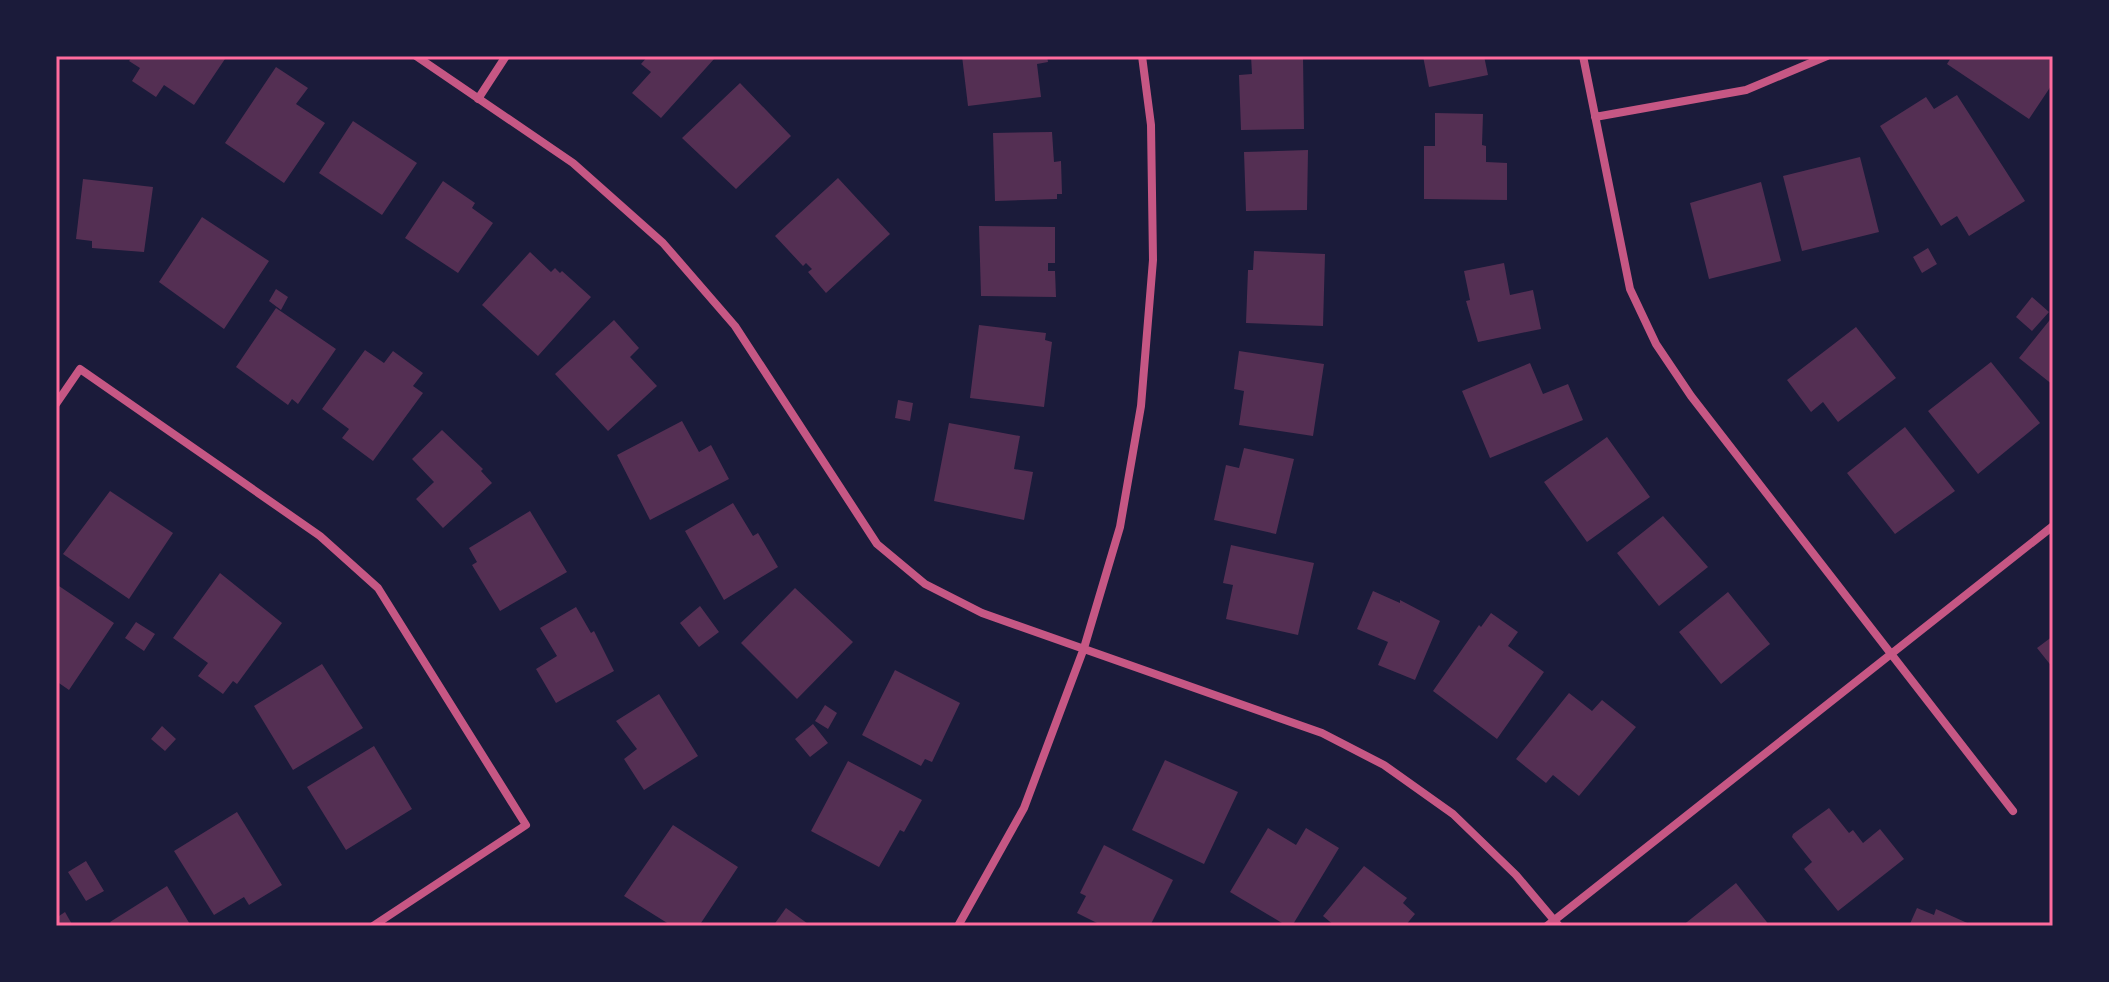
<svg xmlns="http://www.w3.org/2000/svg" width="2109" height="982" font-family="'Libre Baskerville',serif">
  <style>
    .building { fill: #542f53 }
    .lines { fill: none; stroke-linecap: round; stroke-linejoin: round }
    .minor { stroke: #c65784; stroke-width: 8 }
    .neatline { fill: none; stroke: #ff6b9d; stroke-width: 3 }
  </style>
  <rect width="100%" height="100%" fill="#1b1b3a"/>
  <path class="building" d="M133 56H227L194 105 164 85 156 97 132 81 140 68 129 61Z
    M648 56H711L714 59 661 118 632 93 651 72 641 64Z
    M962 56H1047L1048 62 1037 64 1041 97 968 106Z
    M1251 56H1303L1304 129 1241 130 1239 75 1252 74Z
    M1423 56H1484L1488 75 1429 87Z
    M1952 56H2053V83L2029 119 1947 64Z
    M276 67 308 88 296 104 325 123 284 183 225 143Z
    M740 83 791 136 736 189 682 138Z
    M1957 95 2025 201 1969 236 1957 216 1941 226 1880 126 1926 97 1934 109Z
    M1435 113 1483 114 1482 145 1486 146V162L1507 163V200L1424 199V146H1435Z
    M353 121 417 163 382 215 319 173Z
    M1052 132 1054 162 1061 161 1062 194H1057V199L995 201 993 133Z
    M1308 150 1307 210 1246 211 1244 152Z
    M1860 157 1879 232 1802 251 1783 176Z
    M838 178 890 234 826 293 808 272 812 269 806 263 803 266 775 236Z
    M83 179 153 187 144 252 92 248V241L76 239Z
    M443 181 475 203 472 208 493 223 458 273 405 238Z
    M1761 182 1781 261 1709 279 1690 203Z
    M202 217 269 261 224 329 159 282Z
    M979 226 1055 227V263H1048V271H1055L1056 297 981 296Z
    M1928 248 1937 264 1922 273 1913 257Z
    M1254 251 1325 254 1323 326 1246 323 1248 270H1253Z
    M530 252 551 272 555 268 560 273 562 271 591 297 538 356 482 305Z
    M1504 263 1510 295 1533 290 1541 329 1478 342 1466 301 1470 300 1464 271Z
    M276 289 288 297 281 310 269 301Z
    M2032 297 2049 312 2032 331 2016 317Z
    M276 308 336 349 298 404 292 399 288 405 236 367Z
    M2053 316V385L2019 358Z
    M614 320 639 348 630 357 657 386 608 431 555 374Z
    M979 325 1046 333 1045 340 1052 342 1044 407 970 398Z
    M1856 327 1896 378 1838 422 1823 402 1811 412 1787 380Z
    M365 350 384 363 393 351 423 373 413 386 423 393 373 461 342 438 349 429 322 409Z
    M1239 351 1324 364 1313 436 1239 425 1244 391 1234 389Z
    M1991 362 2040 423 1978 474 1928 411Z
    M1530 363 1543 394 1568 384 1583 420 1490 458 1462 391Z
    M898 400 913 403 910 421 895 418Z
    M682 421 699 452 711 445 729 479 650 520 617 455Z
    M949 423 1020 436 1014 469 1033 472 1024 520 934 501Z
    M1905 427 1955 491 1895 534 1847 473Z
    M442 430 483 469 481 471 492 483 443 528 416 499 434 482 412 459Z
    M1607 437 1650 497 1587 542 1544 482Z
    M1244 448 1294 459 1276 534 1214 520 1226 465 1239 468Z
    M110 491 173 533 129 599 63 554Z
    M733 503 753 536 758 533 778 567 724 600 685 531Z
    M530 511 567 572 500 611 472 565 477 562 469 548Z
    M1663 516 1708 567 1659 606 1617 553Z
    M1231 545 1314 563 1298 635 1226 619 1233 585 1223 583Z
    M220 573 282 623 237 684 233 681 223 694 198 676 208 663 173 638Z
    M56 584 114 623 69 690 56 681Z
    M795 588 853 642 797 699 741 643Z
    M1373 591 1400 603V600L1440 621 1415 680 1378 665 1388 642 1357 629Z
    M1728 592 1770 644 1721 684 1679 632Z
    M700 606 719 632 699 647 680 623Z
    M576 607 591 633 594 631 614 671 556 703 536 669 557 656 540 628Z
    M1491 613 1518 632 1508 646 1544 672 1497 739 1433 691 1479 625 1481 627Z
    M136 622 155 634 144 651 125 638Z
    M2053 636V668L2037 648Z
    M322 664 363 728 293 770 254 706Z
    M895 670 960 703 932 762 925 759 921 766 862 735Z
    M1569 693 1592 711 1602 700 1636 727 1579 796 1553 775 1546 783 1516 759Z
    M659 694 698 756 644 790 624 759 637 749 616 721Z
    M825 705 837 713 828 729 815 721Z
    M813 724 828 743 810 757 795 739Z
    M162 726 176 739 165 751 151 739Z
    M374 746 412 809 346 850 307 787Z
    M1165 760 1238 792 1204 864 1132 830Z
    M848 761 922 800 904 832 900 830 879 867 811 831Z
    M1829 808 1849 833 1853 830 1863 843 1880 829 1904 859 1838 911 1804 869 1812 862 1792 837 1793 834Z
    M237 812 282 885 249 905 244 897 214 915 174 851Z
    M673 825 738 867 699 926H672L624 896Z
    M1268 828 1296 845 1306 828 1339 848 1292 926H1287L1230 892Z
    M1104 845 1173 880 1150 926H1103L1077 913 1086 896 1080 893Z
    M86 861 104 891 86 901 68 872Z
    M1364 866 1407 898 1403 903 1415 914 1405 926H1335L1323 916Z
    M1736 883 1770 926H1682Z
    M167 886 191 926H113L110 922Z
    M786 908 811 926H773Z
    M1917 908 1934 915 1936 909 1974 926H1909Z
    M65 912 73 926H56V918Z"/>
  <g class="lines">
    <path class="minor" d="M416 56 573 163 663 243 735 326 877 544 925 584 982 613 1322 733 1384 765 1453 814 1516 875 1559 926
      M1583 56 1630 289 1656 344 1691 396 2013 811
      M478 99 506 56
      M1595 117 1746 90 1827 56
      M56 404 80 369 320 536 378 588 526 825 373 926
      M958 926 1024 808 1084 648 1120 527 1141 406 1153 260 1151 125 1142 56
      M1547 926 2053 526"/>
  </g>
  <rect width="2109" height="982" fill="none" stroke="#1b1b3a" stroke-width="116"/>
  <rect x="58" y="58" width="1993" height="866" class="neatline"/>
</svg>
